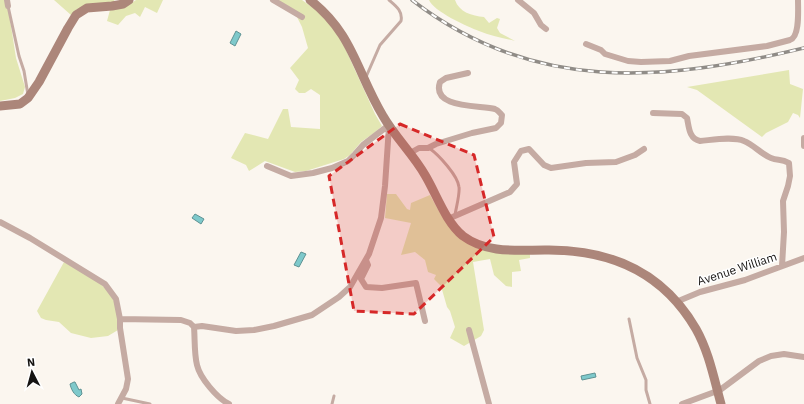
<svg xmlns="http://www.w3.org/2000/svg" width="804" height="404" font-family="'IBM Plex Sans',sans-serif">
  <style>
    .green { fill: #e3e7b3 }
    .water { fill: #7ec9cb; stroke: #5e9293 }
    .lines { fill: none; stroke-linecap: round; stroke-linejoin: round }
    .lane { stroke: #c5aba3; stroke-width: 3 }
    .street { stroke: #c5aba3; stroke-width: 6 }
    .secondary { stroke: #ac867a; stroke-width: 9 }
    .rail-casing { stroke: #908c87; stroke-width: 3.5 }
    .rail { stroke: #fff; stroke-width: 2; stroke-dasharray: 6; stroke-linecap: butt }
    .marked { fill: #d62828; fill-opacity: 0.2; stroke: #d62828; stroke-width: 3; stroke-dasharray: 8 5; stroke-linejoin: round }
    .labels { text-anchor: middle; stroke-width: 3; stroke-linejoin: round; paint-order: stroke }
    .street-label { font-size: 12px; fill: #151311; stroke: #fff }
  </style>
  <rect width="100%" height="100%" fill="#fbf6ef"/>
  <path class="green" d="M0 0H6L8 7 16 58 25 87 23 94 15 98 0 101Z
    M54 0H114L115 2 77 9 71 15Z
    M136 0H163L157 13 145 7 140 17 135 13 126 16 118 25 107 21 110 10 130 4Z
    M278 0H302L316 10 327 20 340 37 375 114 382 126 374 133 361 142 350 155 344 159 306 171 295 172 265 161 249 171 246 165 231 158 245 133 268 139 283 109H288L291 127 320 129V95L311 89 305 93H299L295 89 299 80 290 68 308 48 302 27 293 9Z
    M429 0H455C459 12 472 16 484 17L489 23 497 18 500 19 497 28 500 33 515 41C503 38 490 36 479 31 468 27 433 11 429 0Z
    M789 70 790 84 803 89 800 118 798 115 793 113 788 122 766 133 762 137 697 90 687 87Z
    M387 194H396L407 209 410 210 411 203 430 195C457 246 472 254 530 254V258L519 260 521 271 512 272V287L506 286 494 275 490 259 473 262 484 330 481 336 464 346 450 338 455 327 450 311 447 307 441 286 434 279 436 275 428 272 425 260 415 252 401 255 411 223 385 218Z
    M64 262C81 272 104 281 113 299 118 308 118 320 118 330L108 336 91 338 71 333 59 322 46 320 41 318 37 311Z"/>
  <path class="water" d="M236 31 241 34 235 46 230 43Z
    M195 214 204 219 201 224 192 218Z
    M301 252 306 254 299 267 294 265Z
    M595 373 596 377 582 380 581 376Z
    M74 382H75L79 390 81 389 82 394 79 397C74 395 71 389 70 384Z"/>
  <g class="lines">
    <path class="lane" d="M8 6 19 56 24 71 28 95
      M366 77 380 45 401 21C403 11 396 6 389 0
      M429 148C439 155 458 176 459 187 460 194 456 208 455 215
      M629 319 637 358 646 380V390L650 404
      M122 398 150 404
      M332 404 334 396"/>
    <path class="street" d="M7 0 8 6
      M273 0 302 17
      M518 0 534 13 541 25 546 29
      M586 44 601 50 605 54 628 61 641 62 670 61 689 56 767 46 790 40C800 37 798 10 798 0
      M653 113 682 114 687 118C689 127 689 139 700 141 712 140 733 136 744 141 754 145 761 154 771 158 778 161 781 158 789 163L790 176 788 186 783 201 784 232 782 266
      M804 138V146
      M410 153 419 148H428L436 144 472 133 496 128 501 123 502 115C500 113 498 110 495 109 480 105 431 109 440 82L446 78 468 73
      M267 166 291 176 313 173 332 168 348 161 355 154 363 145 389 125
      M448 219 510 192 517 184 514 162 521 151 529 149 544 165 551 168 586 163 616 162 635 155 644 149
      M0 222 30 238 105 284 116 299 120 319V328L128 379 126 389 118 404
      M366 260 368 265 361 279 366 287 382 288 416 283 425 321
      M676 302 700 292 745 280 804 258
      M120 319 181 320 190 323 194 327
      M194 327 202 326 236 331 254 330 274 326 312 315 339 297 350 287 369 254 381 218 385 186 389 126
      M194 327C195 339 194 353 197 365 200 378 217 398 229 404
      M469 330 489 404
      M682 404 720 390 759 361 771 356 784 354 804 357"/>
    <path class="secondary" d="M310 0C353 33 357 73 383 116 395 137 413 154 425 175 437 195 445 221 463 236 487 254 518 250 545 250 610 249 663 272 696 329 709 352 714 379 721 404
      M0 106 20 104 28 98 39 82 68 28 76 15 87 8 112 6 123 4 129 0"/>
    <defs>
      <path id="rail" d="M412 0C534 94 663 82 804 48"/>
    </defs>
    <use href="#rail" class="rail-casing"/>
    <use href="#rail" class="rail"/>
  </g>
  <path class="marked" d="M400 124 474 155 494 237 414 314 354 311 329 176Z"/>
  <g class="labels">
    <g class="street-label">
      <text transform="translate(737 269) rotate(-18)" y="4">Avenue William</text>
    </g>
  </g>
  <g transform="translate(32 372) rotate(354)" stroke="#ffffff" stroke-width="3" paint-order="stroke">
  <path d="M0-3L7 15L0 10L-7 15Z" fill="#151311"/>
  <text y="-6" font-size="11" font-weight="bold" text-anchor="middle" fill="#151311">N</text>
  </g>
</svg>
